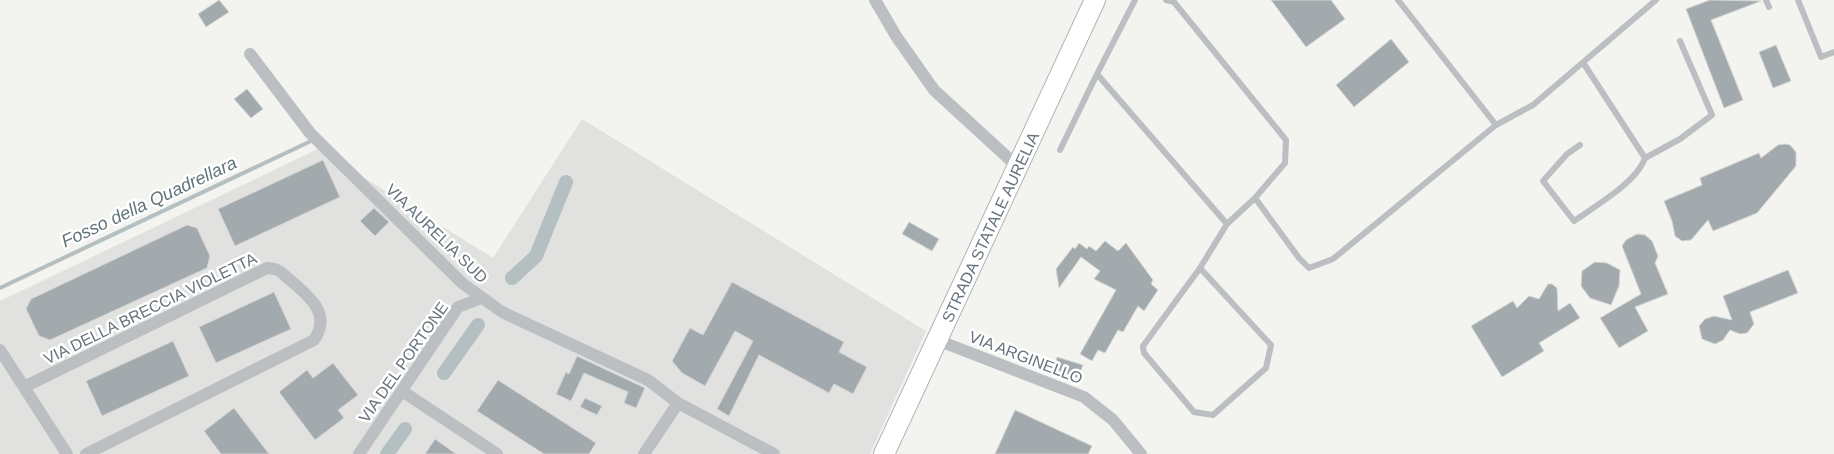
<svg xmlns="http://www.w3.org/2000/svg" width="1834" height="454" font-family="Helvetica,sans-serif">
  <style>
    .built { fill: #e1e2e0 }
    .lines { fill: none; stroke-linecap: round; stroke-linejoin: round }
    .stream { stroke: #b4bfc2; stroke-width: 4 }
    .canal { stroke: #b4bfc2; stroke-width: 14 }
    .building { fill: #a3aaae; stroke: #d4d4d3 }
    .primary-casing { stroke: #afb3b6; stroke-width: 22 }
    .lane { stroke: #bbbfc1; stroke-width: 6 }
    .street { stroke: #bbbfc1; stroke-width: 12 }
    .primary { stroke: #fff; stroke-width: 20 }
    .labels { text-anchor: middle; stroke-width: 5; stroke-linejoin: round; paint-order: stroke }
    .street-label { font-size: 16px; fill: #66747d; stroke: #fff }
    .water-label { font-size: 18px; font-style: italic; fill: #62757b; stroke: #fff }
  </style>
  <rect width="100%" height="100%" fill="#f3f3f0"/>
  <path class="built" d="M582 119 926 331 870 454H0V301L318 149 493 258Z"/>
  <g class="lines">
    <path class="stream" d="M0 288 309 142"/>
    <path class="canal" d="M512 278 536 256 566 182
      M444 373 478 325
      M387 454 405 429"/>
  </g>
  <path class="building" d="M219 0 229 12 206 27 198 14Z
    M1271 0H1331L1345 19 1306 47Z
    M1710 0 1761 1 1711 20 1743 100 1724 108 1686 9Z
    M1391 39 1409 62 1354 107 1336 85Z
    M1776 45 1791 81 1773 88 1759 52Z
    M247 89 263 109 251 118 234 99Z
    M1785 144 1790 145 1796 152V166L1757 213 1713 231 1708 220 1691 240 1682 241 1675 236 1672 221 1664 201 1702 185 1700 178 1759 153 1761 158 1778 145Z
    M323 160 340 197 235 246 218 209Z
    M374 208 389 222 375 236 360 221Z
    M909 222 939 239 932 251 902 234Z
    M187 225 197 228 210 256 207 268 50 340 39 336 26 309 31 299Z
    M1637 234 1645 235 1652 241 1658 256 1655 263 1668 294 1635 307 1648 331 1619 348 1600 318 1641 294 1622 246 1626 240Z
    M1105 241 1118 251 1126 243 1153 280 1151 284 1158 290 1144 311 1138 306 1123 332 1118 330 1105 353 1098 350 1092 361 1080 354 1116 290 1094 279 1100 271 1081 257 1059 288 1056 269 1073 247 1075 249 1079 243 1087 249 1089 246 1096 251Z
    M1595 262 1607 263 1620 270 1619 286 1611 305 1590 298 1581 286 1582 271Z
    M1788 270 1798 293 1750 312 1754 324 1747 333 1740 334 1730 330 1723 340 1715 344 1702 339 1699 326 1705 319 1714 316 1732 320 1723 296Z
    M732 282 844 342 839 352 867 367 853 394 834 384 829 393 759 355 729 416 717 409 753 341 735 331 705 386 682 373 672 361 690 328 703 335Z
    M1548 284H1552L1557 288 1558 311 1570 303 1580 318 1539 343 1544 351 1502 377 1471 326 1513 301 1517 308 1529 296 1539 299Z
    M274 292 291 329 216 363 199 327Z
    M173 341 189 376 102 416 86 381Z
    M577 356 645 388 636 408 624 403 628 392 584 373 571 401 556 394 566 372 569 374Z
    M1057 357 1083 365 1078 378 1054 369Z
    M333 363 358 395 338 410 344 418 315 440 279 392 307 370 313 378Z
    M498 380 596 443 589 454H544L477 411Z
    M585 398 602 406 597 415 580 407Z
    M234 408 269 454H221L204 431Z
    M1015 410 1092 446 1088 454H995Z
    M435 439 456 454H425Z"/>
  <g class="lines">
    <defs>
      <path id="primary" d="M884 454 1095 0"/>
    </defs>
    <use href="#primary" class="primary-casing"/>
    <path class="lane" d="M1135 0 1097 74 1227 224 1200 268 1143 346 1144 353 1194 412 1213 415 1266 368 1271 345 1200 268
      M1166 0 1174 2 1286 140 1285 163 1255 198 1227 224
      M1766 0 1769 7
      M1798 0 1821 57 1834 52
      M1584 64 1645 158 1680 139 1712 115 1680 41
      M1496 125 1533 105 1656 0
      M1580 145 1567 154 1543 181 1574 221C1594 207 1637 182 1645 158
      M1060 150 1097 74
      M1255 198 1299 258 1309 268 1333 259 1496 125 1398 0"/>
    <path class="street" d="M875 0 896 36 934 90 1018 167
      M250 54 310 133 462 283 502 312 648 380 678 403 774 454
      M937 340 1084 397 1113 420 1141 454
      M0 350 67 454
      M24 387 267 268 275 269 281 272C301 291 335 310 314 340L86 454
      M402 391 497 454
      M359 454 458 307 482 298
      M644 454 678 403"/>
    <use href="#primary" class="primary"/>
  </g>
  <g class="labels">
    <g class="street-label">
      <text transform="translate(990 227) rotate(-65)" y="6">STRADA STATALE AURELIA</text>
      <text transform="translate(437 233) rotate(44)" y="6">VIA AURELIA SUD</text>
      <text transform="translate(150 308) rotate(-26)" y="6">VIA DELLA BRECCIA VIOLETTA</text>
      <text transform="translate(1026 357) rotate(21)" y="6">VIA ARGINELLO</text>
      <text transform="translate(403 362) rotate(-55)" y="6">VIA DEL PORTONE</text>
    </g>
    <g class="water-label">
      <text transform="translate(149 202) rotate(-25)" y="6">Fosso della Quadrellara</text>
    </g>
  </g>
</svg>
